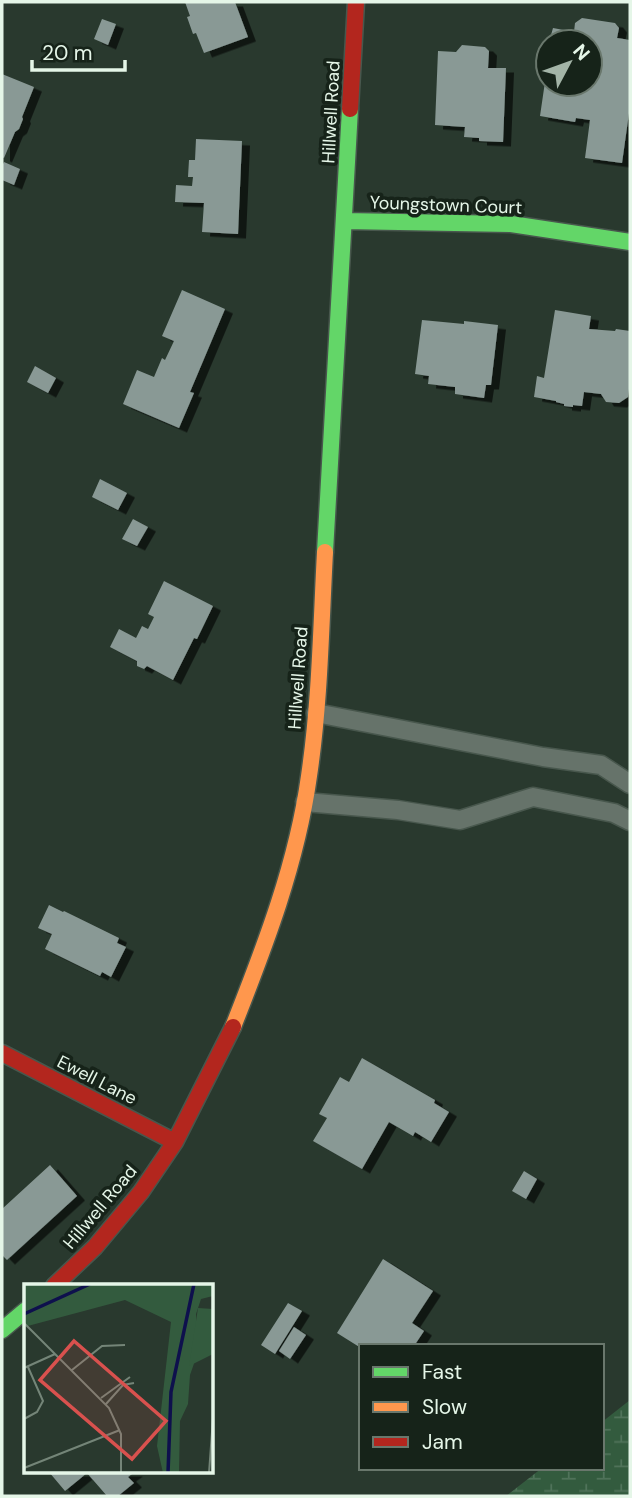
<svg xmlns="http://www.w3.org/2000/svg" width="632" height="1498" font-family="'DM Sans',sans-serif">
  <style>
    .wetland { fill: url(#wetland-marsh) }
    .building { fill: #899995; filter: url(#shadow) }
    .lines { fill: none; stroke-linecap: round; stroke-linejoin: round }
    .lane-casing { stroke: #48574d; stroke-width: 21 }
    .fast-casing { stroke: #48574d; stroke-width: 19 }
    .slow-casing { stroke: #48574d; stroke-width: 19 }
    .jam-casing { stroke: #48574d; stroke-width: 19 }
    .lane { stroke: #66736a; stroke-width: 18 }
    .fast { stroke: #63d668; stroke-width: 16 }
    .slow { stroke: #ff974d; stroke-width: 16 }
    .jam { stroke: #b3261e; stroke-width: 16 }
    .labels { text-anchor: middle; stroke-width: 7; stroke-linejoin: round; paint-order: stroke }
    .street-label { font-size: 18px; fill: #e5f6e8; stroke: #162319 }
    .inset-river { fill: none; stroke: #0e104d; stroke-width: 3.5 }
    .inset-road { fill: none; stroke: #748578; stroke-width: 2 }
    .view { fill: #d9514e; fill-opacity: 0.15; stroke: #d9514e; stroke-width: 3.5 }
    .inset-edge { fill: none; stroke: #e5f6e8; stroke-width: 3.5 }
  </style>
  <defs>
    <pattern id="wetland-marsh" width="20" height="14" patternUnits="userSpaceOnUse" patternTransform="scale(1.75)"><rect width="20" height="14" fill="#335b3e"/><path d="M1 5h8M5 5V1M11 12h8M15 12V8" fill="none" stroke="#50735a"/></pattern>
    <filter id="shadow"><feDropShadow dx="8" dy="4.5" stdDeviation="0" flood-color="#0009"/></filter>
  </defs>
  <rect width="100%" height="100%" fill="#29392e"/>
  <path class="wetland" d="M630 1400V1496H506L542 1468H602V1422Z"/>
  <path class="building" d="M185 2H235L248 37 204 53 196 33 193 34 187 17 190 16Z
    M582 18 615 23 619 28 617 38 630 40V106L622 163 585 158 590 120 576 118 575 122 540 116 546 75H548V84H590V42H549L553 28 574 32 575 23Z
    M102 19 116 24 108 45 94 39Z
    M462 45 485 47 489 51 488 68H506L503 142 479 141V138L464 137 465 127 435 125 438 51 456 52Z
    M2 74 34 87 22 117 23 119 19 129 15 132 4 158 2 157Z
    M196 139 242 141 238 234 202 232 204 203 175 202 176 185 192 186 193 177H188L189 160H195Z
    M4 162 20 169 14 185 2 180V166Z
    M182 290 225 309 190 392 194 393 179 428 123 404 137 370 154 377 162 358 165 360 174 341 162 336Z
    M555 310 591 316 589 329 615 331 616 329 630 331V381L628 397 619 403 606 402 601 394 584 392 582 406 573 405V407L564 406V404L556 402V401L534 397 537 376 544 378Z
    M422 320 464 324V321L498 325 491 385H486L484 398 455 394V387L428 384 429 376 415 374Z
    M35 366 56 378 48 393 27 382Z
    M100 479 127 493 118 510 92 497Z
    M133 519 148 527 137 546 122 539Z
    M164 581 213 606 197 639 194 638 173 680 147 666 144 669 137 666V661L110 647 119 629 136 638 142 626 148 629 154 617 148 614Z
    M49 905 63 912 64 911 119 938 117 943 126 947 111 977 102 972 100 976 45 949 52 934 38 928Z
    M362 1058 435 1100 434 1103 449 1112 431 1142 415 1132 413 1136 389 1122 362 1169 313 1141 327 1118 319 1114 340 1077 349 1082Z
    M50 1165 77 1196 7 1260 2 1255V1209Z
    M524 1171 537 1179 526 1199 512 1191Z
    M383 1259 433 1291 412 1323 424 1331 414 1346H401L398 1344 397 1346H361V1348L337 1333Z
    M288 1303 302 1311 275 1354 261 1345Z
    M294 1327 306 1335 290 1359 279 1351Z
    M49 1472H135L128 1477 134 1483 118 1496H107L87 1473 65 1491Z"/>
  <g class="lines">
    <defs>
      <path id="lane" d="M316 713 543 757 601 765 630 784
        M305 802 398 810 460 820 533 797 614 813 630 821"/>
      <path id="fast" d="M344 221 511 224 630 242
        M325 552 350 109
        M2 1330 26 1310"/>
      <path id="slow" d="M233 1027C265 946 297 863 309 776 320 702 321 626 325 552"/>
      <path id="jam" d="M350 109 356 2
        M2 1053 175 1142
        M54 1286 95 1247 141 1192 175 1142 233 1027"/>
    </defs>
    <use href="#lane" class="lane-casing"/>
    <use href="#fast" class="fast-casing"/>
    <use href="#slow" class="slow-casing"/>
    <use href="#jam" class="jam-casing"/>
    <use href="#lane" class="lane"/>
    <use href="#fast" class="fast"/>
    <use href="#slow" class="slow"/>
    <use href="#jam" class="jam"/>
  </g>
  <g class="labels">
    <g class="street-label">
      <text transform="translate(331 112) rotate(-87)" y="6">Hillwell Road</text>
      <text transform="translate(446 205) rotate(2)" y="6">Youngstown Court</text>
      <text transform="translate(298 678) rotate(-86)" y="6">Hillwell Road</text>
      <text transform="translate(97 1080) rotate(27)" y="6">Ewell Lane</text>
      <text transform="translate(100 1207) rotate(-50)" y="6">Hillwell Road</text>
    </g>
  </g>
  <g transform="translate(24 1284)">
    <rect width="189" height="189" fill="#29392e"/>
    <path d="M0 0H189V12L177 15 172 30 173 71 166 91 164 120 156 137 155 189H139L133 162 147 38 101 16 0 43Z" fill="#335b3e"/>
    <path d="M174 24 189 25V70L165 82Z" fill="#335b3e"/>
    <path class="inset-river" d="M0 30 66 0M144 189 147 108 170 0"/>
    <path class="inset-road" d="M0 39 85 124 97 150V189M0 84 31 70M48 86 78 62 101 61M77 114 106 93M82 120 99 101 110 99M0 135 13 128 19 117 4 83M0 184 96 146M185 189 189 134"/>
    <path class="view" d="M50 57 142 137 108 175 16 96Z"/>
    <rect width="189" height="189" class="inset-edge"/>
  </g>
  <rect width="632" height="1498" fill="none" stroke="#e5f6e8" stroke-width="7"/>
  <rect x="359" y="1344" width="245" height="126" fill="#162319" stroke="#69776c" stroke-width="2"/>
  <rect x="373" y="1367" width="35" height="10" fill="#63d668" stroke="#69776c" stroke-width="2"/>
  <text x="422" y="1379" font-size="21" fill="#e5f6e8">Fast</text>
  <rect x="373" y="1402" width="35" height="10" fill="#ff974d" stroke="#69776c" stroke-width="2"/>
  <text x="422" y="1414" font-size="21" fill="#e5f6e8">Slow</text>
  <rect x="373" y="1437" width="35" height="10" fill="#b3261e" stroke="#69776c" stroke-width="2"/>
  <text x="422" y="1449" font-size="21" fill="#e5f6e8">Jam</text>
  <g transform="translate(569 63) rotate(49)"><circle r="33" fill="#162319" stroke="#69776c" stroke-width="2"/>
  <path d="M0-5L12 26L0 18L-12 26Z" fill="#a3b4a7"/>
  <text y="-10" font-size="19" font-weight="bold" text-anchor="middle" fill="#e5f6e8">N</text>
  </g>
  <path d="M32 60v10h93v-10" fill="none" stroke="#e5f6e8" stroke-width="3.5"/>
  <text x="42" y="60" font-size="21" fill="#e5f6e8" stroke="#162319" stroke-width="5" paint-order="stroke">20 m</text>
</svg>
